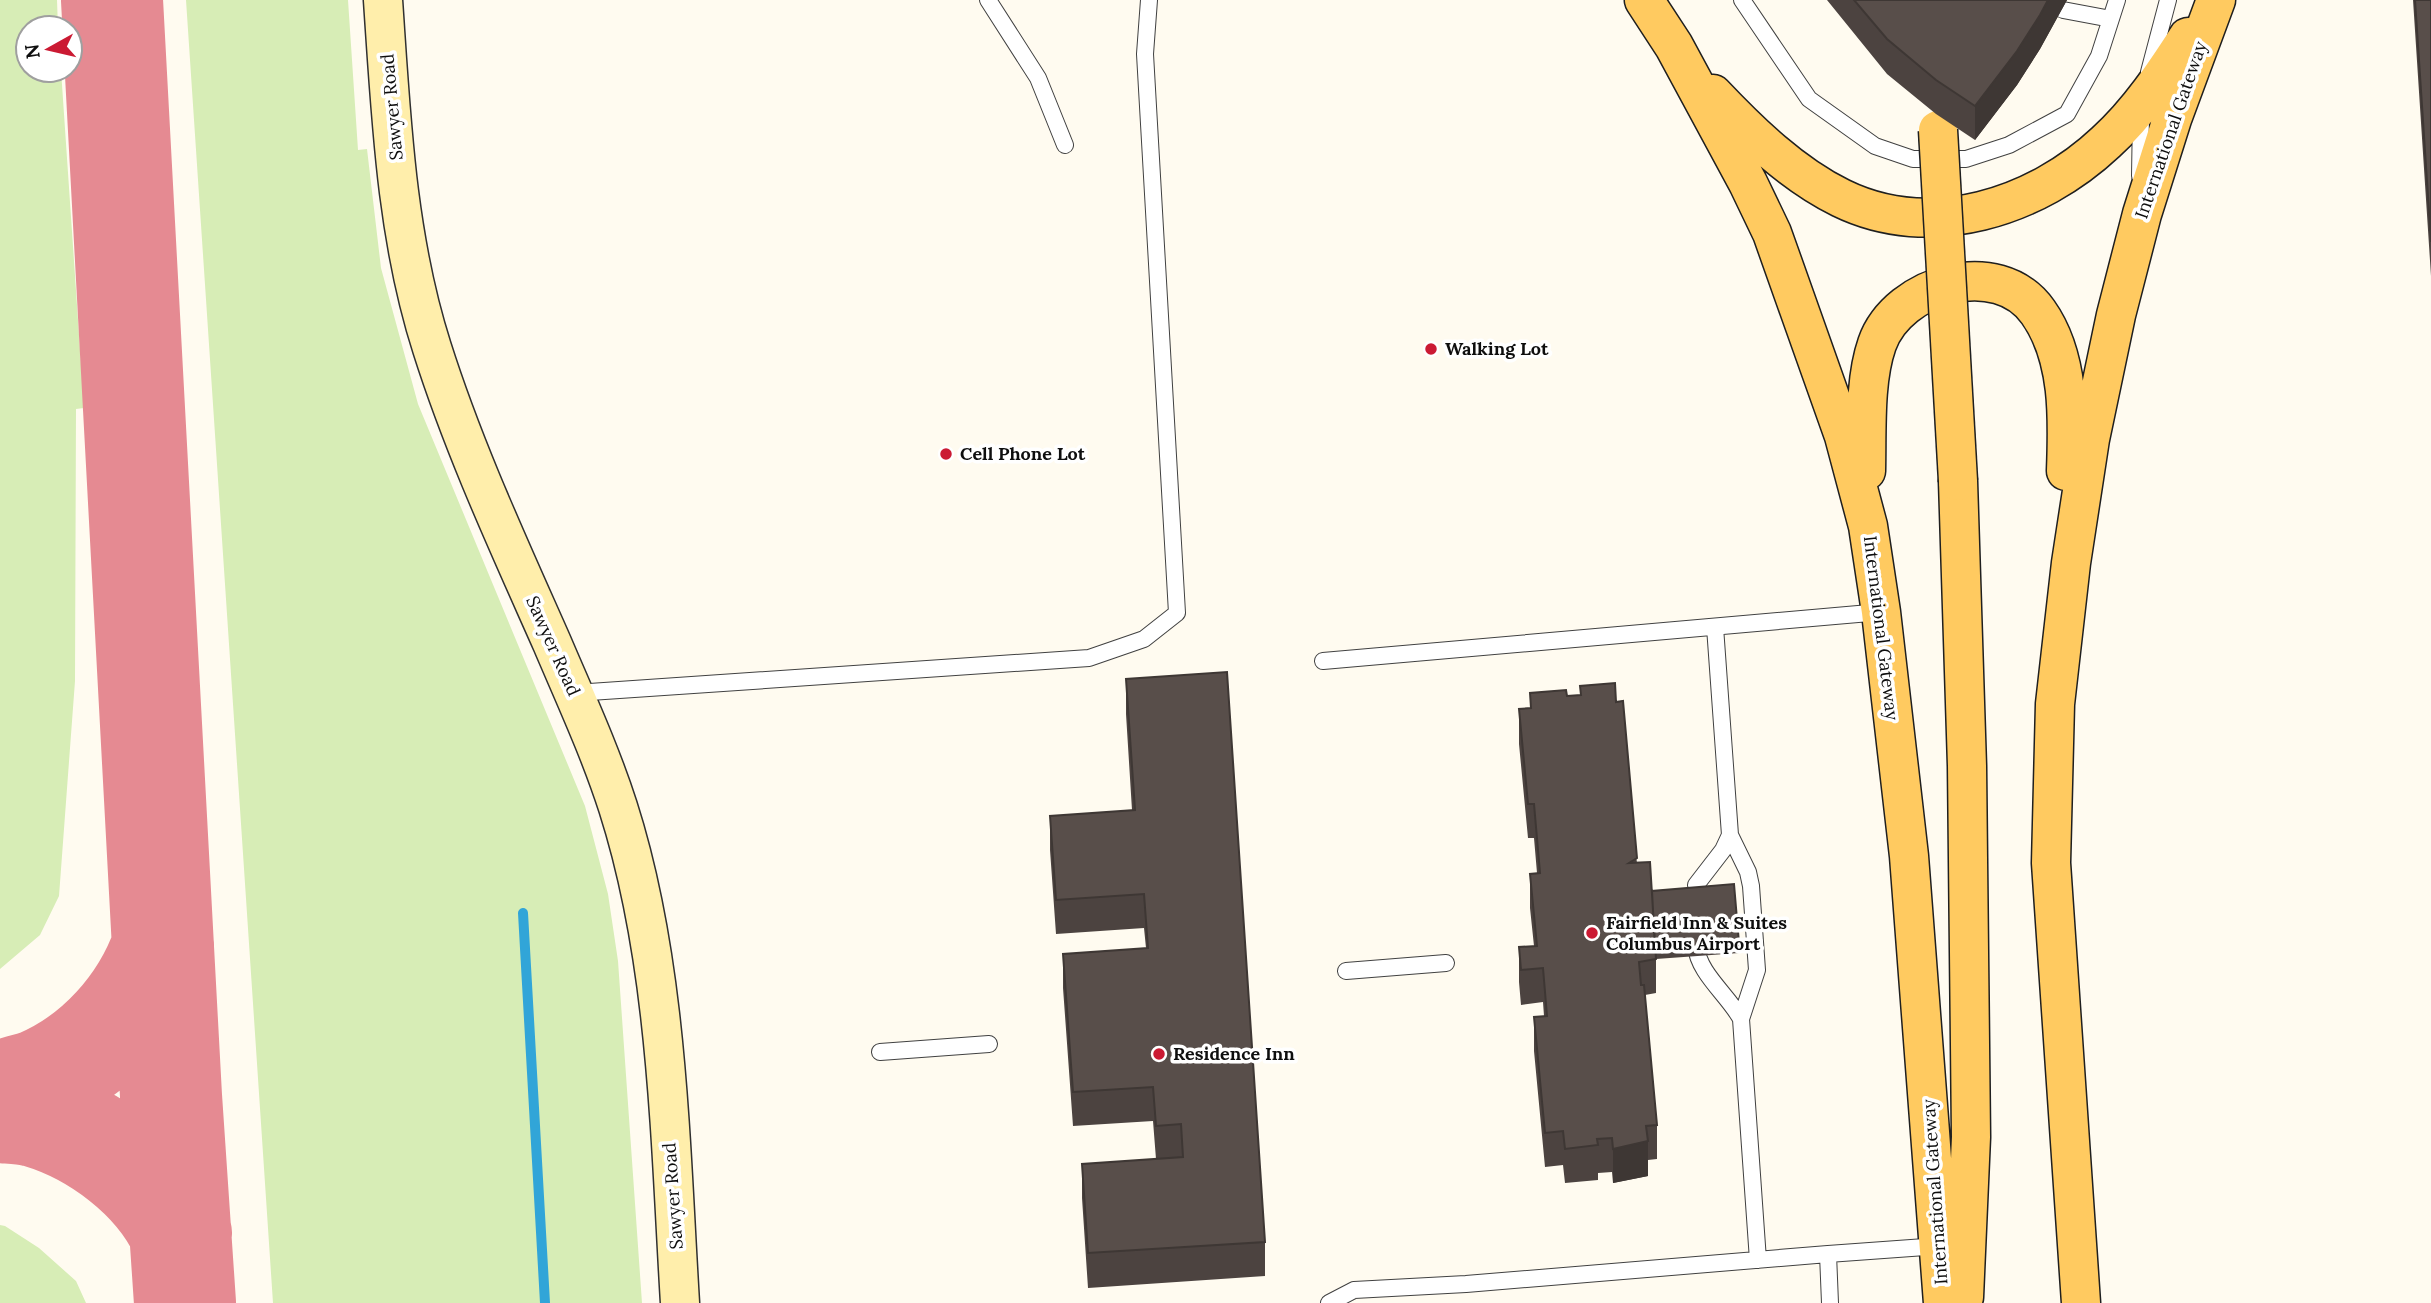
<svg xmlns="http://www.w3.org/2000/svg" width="2431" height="1303" font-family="Lora,serif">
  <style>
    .green { fill: #d7edb6 }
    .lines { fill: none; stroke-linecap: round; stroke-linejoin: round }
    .stream { stroke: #31a5d8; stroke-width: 10 }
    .taxiway { stroke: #e58a92; stroke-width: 102 }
    .lane-casing { stroke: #414141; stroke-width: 18 }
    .secondary-casing { stroke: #303030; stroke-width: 41 }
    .primary-casing { stroke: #1f1f1f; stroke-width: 41 }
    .lane { stroke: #fff; stroke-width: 16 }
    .secondary { stroke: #ffeeab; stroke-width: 38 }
    .primary { stroke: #ffca60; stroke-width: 38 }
    .primary-bridge-casing { stroke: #1f1f1f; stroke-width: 41; stroke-linecap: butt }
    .primary-bridge { stroke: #ffca60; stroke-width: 38 }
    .wall { fill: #4c4340 }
    .shaded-wall { fill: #3e3734 }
    .building { fill: #584e4a; stroke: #3e3734; stroke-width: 2 }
    .poi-dot { fill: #cb1a33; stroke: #fff; stroke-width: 2.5 }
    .labels { text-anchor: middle; stroke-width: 7; stroke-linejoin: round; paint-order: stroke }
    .street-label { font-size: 18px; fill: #0e0e0e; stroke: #fff }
    .poi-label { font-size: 18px; font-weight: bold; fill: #0e0e0e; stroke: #fff; text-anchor: start }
  </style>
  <rect width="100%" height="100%" fill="#fffbf0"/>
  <path class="green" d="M0 0H57L58 28H28V70H61L84 408 76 409 75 681 59 896 40 935 0 969Z
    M186 0H348L358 150 367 149 381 268 418 404 585 806 608 894 618 961 642 1303H273Z
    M0 1225 5 1226 39 1248 76 1281 86 1303H0Z"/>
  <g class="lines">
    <path class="stream" d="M523 913 545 1303"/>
    <path class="taxiway" d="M112 0 171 1096 185 1303
      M0 1091C12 1088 25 1085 37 1081 95 1057 142 1005 163 945
      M0 1112C12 1113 26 1113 38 1117 95 1134 155 1178 181 1234"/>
    <defs>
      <path id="lane" d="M988 0 1038 78 1065 145
        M1742 0 1809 99 1875 146 1913 159H1966L2009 145 2067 114 2099 56 2117 0
        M2063 10 2111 19
        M2149 72 2168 0
        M2140 176 2141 115
        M1715 627 1730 835 1748 872 1751 886 1757 970 1741 1019 1758 1260
        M1323 661 1881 612
        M575 693 1089 658 1144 639 1177 613 1145 54 1149 0
        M1696 885 1723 850 1730 835
        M1696 946C1698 973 1728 995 1741 1019
        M1346 971 1446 963
        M880 1052 989 1044
        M1329 1303 1354 1290 1466 1284 1828 1254
        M1830 1303 1828 1254 1939 1246"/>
      <path id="secondary" d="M383 0C391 116 396 236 432 348 464 449 509 546 552 643 575 697 600 751 618 807 668 963 670 1140 680 1303"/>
      <path id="primary" d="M1644 0 1674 46 1748 183 1772 233 1844 436 1868 526 1881 612 1909 856 1943 1303
        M1713 94C1750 133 1792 174 1841 198 1931 242 2037 207 2106 142 2139 112 2164 74 2188 37
        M1866 471C1867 432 1864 381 1877 344 1898 284 1998 255 2038 312 2070 357 2068 419 2066 471
        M1958 481 1967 766 1971 1137 1964 1297
        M2081 1303 2051 863 2055 704 2071 563 2090 439 2116 315 2142 214 2172 119 2216 0"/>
    </defs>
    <use href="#lane" class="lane-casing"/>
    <use href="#secondary" class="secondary-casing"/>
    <use href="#primary" class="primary-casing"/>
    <use href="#lane" class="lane"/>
    <use href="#secondary" class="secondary"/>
    <use href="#primary" class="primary"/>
    <defs>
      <path id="primary-bridge" d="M1938 130 1958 481"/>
    </defs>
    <use href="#primary-bridge" class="primary-bridge-casing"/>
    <use href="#primary-bridge" class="primary-bridge"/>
  </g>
  <path class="wall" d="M1827 0H2067L2040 49 2017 85 1975 140 1936 114 1887 74Z
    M2413 0H2431V276Z
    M1126 679 1265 1242V1276L1088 1288 1082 1198V1164L1156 1159 1153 1121 1073 1126 1063 988V954L1146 948 1144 928 1056 934 1050 850V816L1132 810 1126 714Z
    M1580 686 1616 702 1637 863 1652 891 1739 943V953L1656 959V993L1645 995 1657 1125V1159L1648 1160V1176L1613 1183 1612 1172 1598 1173V1180L1565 1183 1563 1165 1545 1167 1534 1051V1017L1544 1016 1543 1002 1521 1005 1519 982V947L1534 946 1530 908V874L1537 873 1534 838H1528L1519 744V709L1530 708V693L1567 696 1580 695Z"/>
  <path class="shaded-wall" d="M2048 0H2067L2040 49 2017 85 1975 140V106Z
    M1648 1141V1176L1613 1183V1149Z"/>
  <path class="building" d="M1854 0H2048L2040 15 2017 51 1975 106 1936 80 1887 39Z
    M2415 0H2431V242Z
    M1227 672 1265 1242 1088 1253 1082 1164 1183 1157 1181 1124 1156 1126 1153 1087 1073 1092 1063 954 1148 948 1144 894 1056 900 1050 816 1135 810 1126 679Z
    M1615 683 1616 702 1623 701 1637 858 1629 863 1650 862 1656 959 1639 962 1641 985H1644L1657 1125 1646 1126 1648 1141 1613 1149 1612 1138 1597 1139 1598 1145 1565 1149 1563 1131 1545 1133 1534 1017 1547 1016 1543 968 1521 970 1519 947 1537 946 1530 874 1540 873 1534 804H1528L1519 709 1531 708 1530 693 1566 690 1567 696 1581 695 1580 686Z
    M1734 884 1739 943 1655 949 1652 891Z"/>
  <g class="poi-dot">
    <circle cx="1431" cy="349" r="7"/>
    <circle cx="946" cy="454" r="7"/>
    <circle cx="1592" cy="933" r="7"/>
    <circle cx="1159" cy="1054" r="7"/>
  </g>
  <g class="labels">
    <g class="street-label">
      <text transform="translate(392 107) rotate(-95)" y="6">Sawyer Road</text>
      <text transform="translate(2171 130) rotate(-71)" y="6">International Gateway</text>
      <text transform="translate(1881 628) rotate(83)" y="6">International Gateway</text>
      <text transform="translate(553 646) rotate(66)" y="6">Sawyer Road</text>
      <text transform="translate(1935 1192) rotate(-94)" y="6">International Gateway</text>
      <text transform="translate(673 1196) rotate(-94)" y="6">Sawyer Road</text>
    </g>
    <g class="poi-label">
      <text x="1445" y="355">Walking Lot</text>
      <text x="960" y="460">Cell Phone Lot</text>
      <text x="1606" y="929">Fairfield Inn &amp; Suites<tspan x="1606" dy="21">Columbus Airport</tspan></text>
      <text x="1173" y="1060">Residence Inn</text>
    </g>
  </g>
  <g transform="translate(49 49) rotate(262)"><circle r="33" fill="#ffffff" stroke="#9f9f9f" stroke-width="2"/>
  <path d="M0-5L12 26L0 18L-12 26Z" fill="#cb1a33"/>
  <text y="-10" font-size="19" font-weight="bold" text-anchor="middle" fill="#0e0e0e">N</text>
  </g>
</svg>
